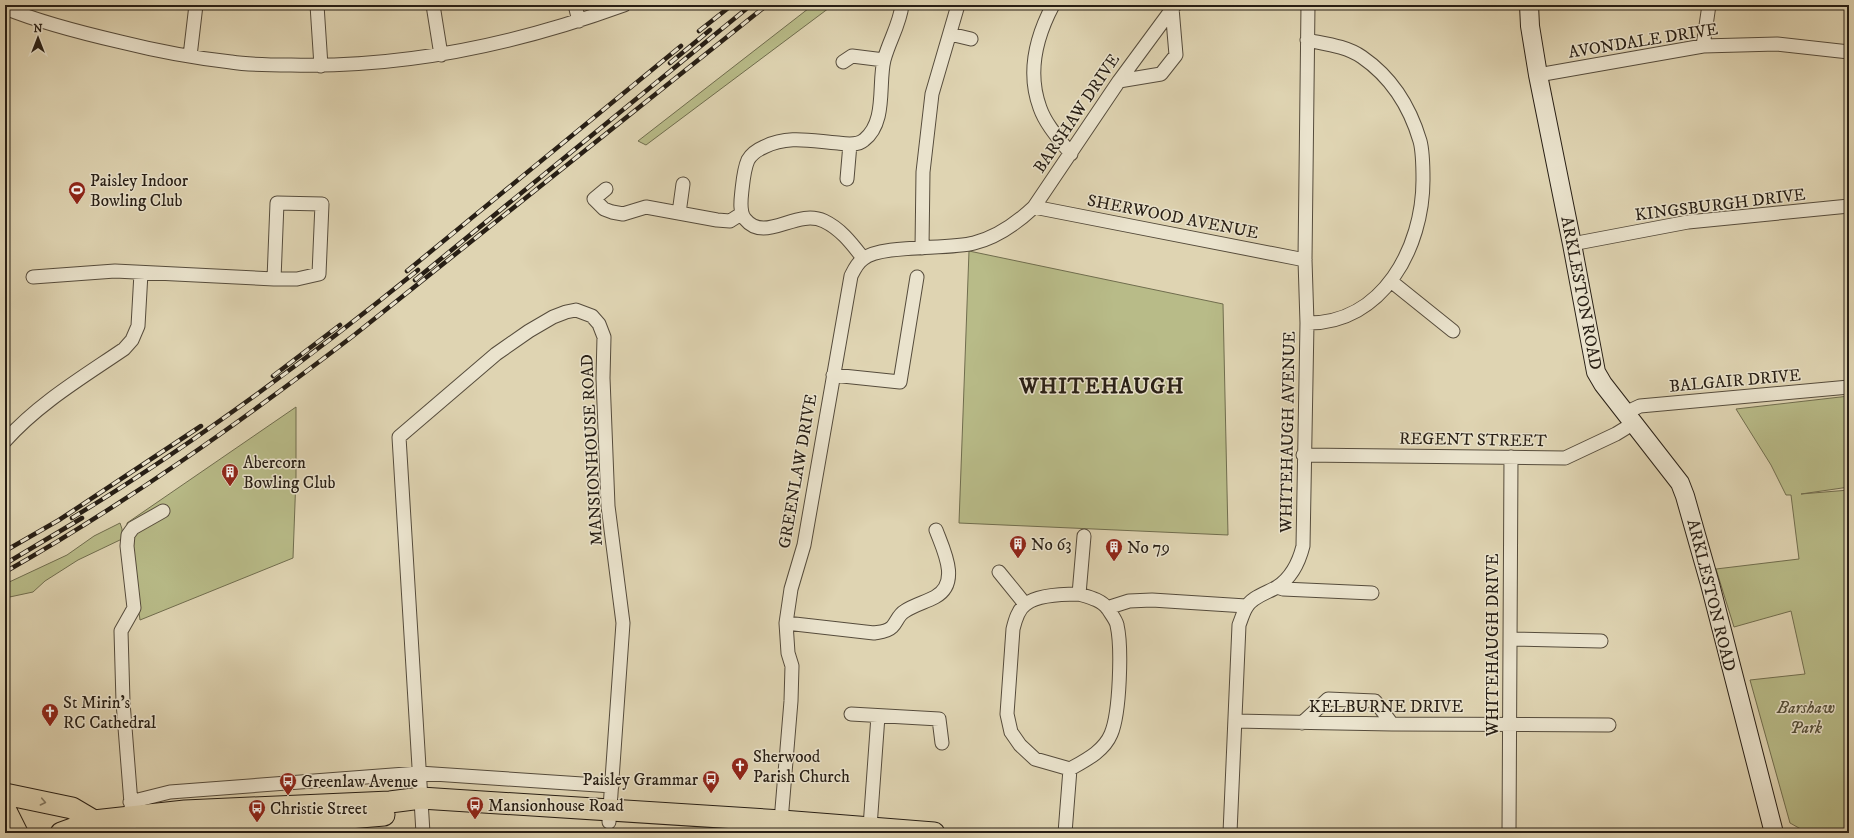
<svg xmlns="http://www.w3.org/2000/svg" width="1854" height="838" font-family="'IM FELL DW Pica',serif">
  <style>
    .green { fill: #b8bb88; stroke: #706d4e }
    .lines { fill: none; stroke-linecap: round; stroke-linejoin: round }
    .street-casing { stroke: #564c3c; stroke-width: 15 }
    .secondary-casing { stroke: #281f15; stroke-width: 20 }
    .primary-casing { stroke: #281f15; stroke-width: 23 }
    .street { stroke: #eae3cd; stroke-width: 13 }
    .secondary { stroke: #eae3cd; stroke-width: 18 }
    .primary { stroke: #dfd4b2; stroke-width: 21 }
    .rail-casing { stroke: #281f15; stroke-width: 4.5 }
    .rail { stroke: #eae3cd; stroke-width: 3; stroke-dasharray: 9; stroke-linecap: butt }
    .oneway { stroke: #847a64 }
    .labels { text-anchor: middle; stroke-width: 3; stroke-linejoin: round; paint-order: stroke }
    .street-label { font-size: 17px; fill: #281f15; stroke: #eae3cd }
    .poi-label { font-size: 17px; fill: #281f15; stroke: #eae3cd; text-anchor: start }
    .park-label { font-size: 17px; font-style: italic; fill: #534e38; stroke: #eae3cd }
    .district-label { font-size: 21px; font-weight: bold; letter-spacing: 1px; fill: #281f15; stroke: #eae3cd }
  </style>
  <rect width="100%" height="100%" fill="#dfd4b2"/>
  <filter id="stains"><feTurbulence type="fractalNoise" baseFrequency=".005" numOctaves="4"/><feColorMatrix values="0 0 0 0 .2 0 0 0 0 .09 0 0 0 0 .02 0 0 0 .5 -.17"/></filter>
  <radialGradient id="worn" r=".72"><stop offset=".6" stop-color="#630" stop-opacity="0"/><stop offset="1" stop-color="#630" stop-opacity=".3"/></radialGradient>
  <path class="green" d="M813 5H833L646 145 638 141Z
    M969 251 1223 304 1228 535 959 523Z
    M1849 396V487L1801 494 1849 490V833H1808L1790 823 1750 680 1805 674 1791 611 1734 627 1716 569 1799 559 1791 495H1786L1771 465 1736 409Z
    M296 407V476L293 558 140 620 127 523Z
    M120 523 122 529V539L78 560 45 581 33 592 5 598V584L67 555 94 536Z"/>
  <g class="lines">
    <defs>
      <path id="street" d="M317 5 321 66
        M433 5 441 55
        M575 5 579 21
        M1053 5C1036 37 1027 73 1040 108 1046 125 1060 140 1071 154
        M5 8C42 23 82 33 121 42 157 51 194 58 231 62 250 65 271 65 291 65 406 68 517 44 624 5
        M950 34 971 39
        M1703 46 1709 5
        M190 56 196 5
        M843 62 852 56 884 60
        M1538 75 1703 46 1777 44 1849 52
        M1119 81 1161 74 1176 55 1172 8
        M847 179 850 144
        M606 189 594 199 604 209 612 212 623 214 646 207 717 220 730 221 741 214
        M1034 207 1305 260
        M679 213 683 184
        M1572 244 1688 222 1849 206
        M922 248 923 172 932 94 958 5
        M863 258C852 244 841 229 824 221 796 208 765 244 745 219 739 212 741 199 742 190 743 181 744 169 748 160 752 153 757 150 764 147 788 135 811 141 838 143 846 144 857 146 864 140 887 122 878 84 884 60 889 41 900 24 902 5
        M33 277 115 271 274 279H297L319 274 322 204 277 203 274 279
        M1392 282 1453 331
        M1307 323C1383 324 1423 247 1423 180 1423 167 1423 152 1420 141 1410 107 1391 77 1362 57 1346 46 1326 44 1307 40
        M833 375 900 382 917 277
        M1625 413 1640 406 1849 387
        M5 441C39 403 83 377 124 349L132 340 138 326 141 273
        M1303 455 1565 458 1616 434 1634 423
        M999 572 1025 604
        M1277 587 1283 589 1372 593
        M1079 594C1089 597 1102 600 1108 609 1111 614 1116 620 1117 625 1122 647 1120 713 1111 734 1104 751 1086 760 1070 769L1035 759 1020 745 1011 732 1007 714 1013 629C1015 621 1018 609 1026 604 1037 595 1065 594 1079 594Z
        M1079 594 1084 536
        M1107 608 1129 601 1152 600 1246 606
        M786 623 874 633C880 632 887 632 892 627 897 622 898 615 905 611 914 605 926 602 935 597 961 583 943 549 936 530
        M1510 639 1601 641
        M851 714 939 719 942 743
        M1235 721 1392 724 1609 725
        M1302 723 1328 699 1375 701 1392 724
        M130 802 170 792 419 773 612 786
        M870 827 878 716
        M133 829 123 702 121 631 134 608 127 546 128 535 133 528 163 511
        M423 833 399 437 496 354 529 331 553 317 566 312 576 310 592 316 599 324 604 337 603 378 608 506 623 623 609 822
        M738 833V819
        M780 833 791 701 792 666 788 653 786 623 791 589 804 545 851 276C854 270 857 263 863 259 881 244 948 250 974 243 998 237 1017 223 1034 207L1119 81 1175 5
        M1065 833 1070 769
        M1230 833 1239 625C1241 620 1243 613 1246 608 1251 597 1267 593 1277 587 1291 578 1299 562 1303 546L1307 323 1305 260 1308 5
        M1509 833 1511 457"/>
      <path id="secondary" d="M1529 5 1530 26 1538 75 1572 244 1596 372 1603 384 1680 483 1685 496 1710 584 1774 833"/>
      <path id="primary" d="M5 794 72 808 94 821
        M5 809 17 833
        M146 829 313 821 384 815
        M61 833 94 821 185 811 390 802 421 798 782 821 934 833"/>
    </defs>
    <use href="#street" class="street-casing"/>
    <use href="#secondary" class="secondary-casing"/>
    <use href="#primary" class="primary-casing"/>
    <use href="#street" class="street"/>
    <use href="#secondary" class="secondary"/>
    <use href="#primary" class="primary"/>
    <defs>
      <path id="rail" d="M699 31 732 5
        M670 63 710 30
        M407 271 681 46
        M415 280 751 5
        M273 376 340 325
        M72 518C194 444 308 359 418 270
        M5 551 59 520 201 426
        M5 564 82 518
        M5 572C127 503 242 421 353 336L767 5"/>
    </defs>
    <use href="#rail" class="rail-casing"/>
    <use href="#rail" class="rail"/>
  </g>
  <defs><path id="oneway-chevron" d="M-2-3.5L2.5 0L-2 3.5" fill="none" stroke-width="1.6" stroke-linecap="round" stroke-linejoin="round"/></defs>
  <use class="oneway" href="#oneway-chevron" transform="translate(43 802) rotate(12)"/>
  <defs>
    <symbol id="stadium-pin" viewBox="-11 -11 22 30"><path d="M0 17L-7.5 6A9.5 9.5 0 1 1 7.5 6Z" fill="#8f2418" stroke="#eae3cd"/><path d="M0-5a6.5 5 0 1 0 0 10a6.5 5 0 1 0 0-10ZM-3.5-1.8h7v3.6h-7Z" fill="#fff"/></symbol>
    <symbol id="building-pin" viewBox="-11 -11 22 30"><path d="M0 17L-7.5 6A9.5 9.5 0 1 1 7.5 6Z" fill="#8f2418" stroke="#eae3cd"/><path d="M-4-6H4V6H1V3H-1V6H-4ZM-2.5-4.3h1.7v1.8h-1.7ZM.8-4.3h1.7v1.8H.8ZM-2.5-1h1.7V.8h-1.7ZM.8-1h1.7V.8H.8Z" fill="#fff"/></symbol>
    <symbol id="church-pin" viewBox="-11 -11 22 30"><path d="M0 17L-7.5 6A9.5 9.5 0 1 1 7.5 6Z" fill="#8f2418" stroke="#eae3cd"/><path d="M-1.2-6h2.4v3.5h3.3v2.4h-3.3V6h-2.4V-.1h-3.3v-2.4h3.3Z" fill="#fff"/></symbol>
    <symbol id="bus-pin" viewBox="-11 -11 22 30"><path d="M0 17L-7.5 6A9.5 9.5 0 1 1 7.5 6Z" fill="#8f2418" stroke="#eae3cd"/><path d="M-5-6H5V4H4V6H2V4H-2V6H-4V4H-5ZM-3.5-4V0h7V-4ZM-3.5 1.2v1.5H-2V1.2ZM2 1.2v1.5H3.5V1.2Z" fill="#fff"/></symbol>
  </defs>
  <g fill-rule="evenodd">
    <use href="#stadium-pin" x="67" y="180" width="20" height="27"/>
    <use href="#building-pin" x="220" y="462" width="20" height="27"/>
    <use href="#building-pin" x="1008" y="534" width="20" height="27"/>
    <use href="#building-pin" x="1104" y="537" width="20" height="27"/>
    <use href="#church-pin" x="40" y="702" width="20" height="27"/>
    <use href="#church-pin" x="730" y="756" width="20" height="27"/>
    <use href="#bus-pin" x="701" y="769" width="20" height="27"/>
    <use href="#bus-pin" x="278" y="771" width="20" height="27"/>
    <use href="#bus-pin" x="465" y="795" width="20" height="27"/>
    <use href="#bus-pin" x="247" y="798" width="20" height="27"/>
  </g>
  <g class="labels">
    <g class="street-label">
      <text transform="translate(1643 40) rotate(-9)" y="6">AVONDALE DRIVE</text>
      <text transform="translate(1076 113) rotate(-56)" y="6">BARSHAW DRIVE</text>
      <text transform="translate(1720 204) rotate(-7)" y="6">KINGSBURGH DRIVE</text>
      <text transform="translate(1173 216) rotate(11)" y="6">SHERWOOD AVENUE</text>
      <text transform="translate(1582 293) rotate(79)" y="6">ARKLESTON ROAD</text>
      <text transform="translate(1735 380) rotate(-5)" y="6">BALGAIR DRIVE</text>
      <text transform="translate(1287 432) rotate(-89)" y="6">WHITEHAUGH AVENUE</text>
      <text transform="translate(1473 439) rotate(1)" y="6">REGENT STREET</text>
      <text transform="translate(591 450) rotate(-93)" y="6">MANSIONHOUSE ROAD</text>
      <text transform="translate(797 471) rotate(-80)" y="6">GREENLAW DRIVE</text>
      <text transform="translate(1712 595) rotate(76)" y="6">ARKLESTON ROAD</text>
      <text transform="translate(1492 645) rotate(-90)" y="6">WHITEHAUGH DRIVE</text>
      <text x="1386" y="712">KELBURNE DRIVE</text>
    </g>
    <g class="poi-label">
      <text x="90" y="186">Paisley Indoor<tspan x="90" dy="20">Bowling Club</tspan></text>
      <text x="243" y="468">Abercorn<tspan x="243" dy="20">Bowling Club</tspan></text>
      <text x="1031" y="550">No 63</text>
      <text x="1127" y="553">No 79</text>
      <text x="63" y="708">St Mirin's<tspan x="63" dy="20">RC Cathedral</tspan></text>
      <text x="753" y="762">Sherwood<tspan x="753" dy="20">Parish Church</tspan></text>
      <text x="698" y="785" text-anchor="end">Paisley Grammar</text>
      <text x="301" y="787">Greenlaw Avenue</text>
      <text x="488" y="811">Mansionhouse Road</text>
      <text x="270" y="814">Christie Street</text>
    </g>
    <g class="park-label">
      <text x="1806" y="713">Barshaw<tspan x="1806" dy="20">Park</tspan></text>
    </g>
    <g class="district-label">
      <text x="1102" y="393">WHITEHAUGH</text>
    </g>
  </g>
  <rect width="1854" height="838" fill="none" stroke="#dfd4b2" stroke-width="20"/>
  <rect x="6" y="6" width="1842" height="826" fill="none" stroke="#281f15" stroke-width="2"/>
  <rect x="10" y="10" width="1834" height="818" fill="none" stroke="#281f15"/>
  <g transform="translate(38 38)" stroke="#eae3cd" stroke-width="3" paint-order="stroke">
  <path d="M0-3L7 15L0 10L-7 15Z" fill="#281f15"/>
  <text y="-6" font-size="11" font-weight="bold" text-anchor="middle" fill="#281f15">N</text>
  </g>
  <rect width="100%" height="100%" filter="url(#stains)"/>
  <rect width="100%" height="100%" fill="url(#worn)"/>
</svg>
